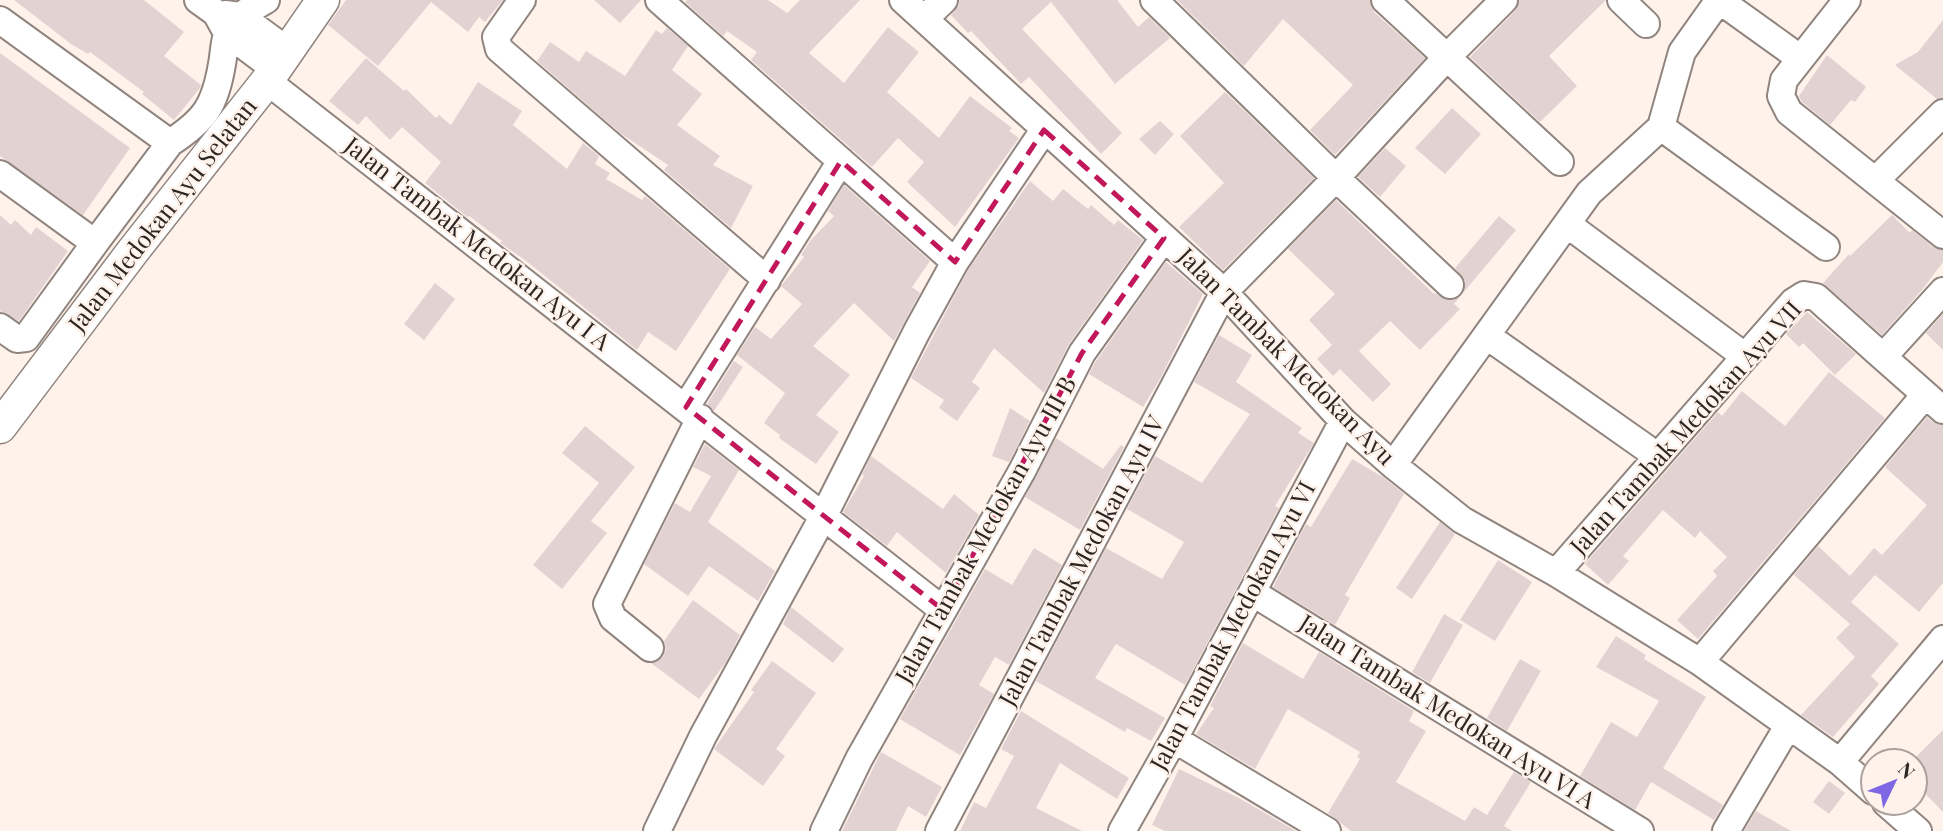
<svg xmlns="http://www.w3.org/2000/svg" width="1943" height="831" font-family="'Playfair Display',serif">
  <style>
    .building { fill: #e2d3d2 }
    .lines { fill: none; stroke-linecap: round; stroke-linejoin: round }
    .minor-casing { stroke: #90847e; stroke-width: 30 }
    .tertiary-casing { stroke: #90847e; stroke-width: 35 }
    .minor { stroke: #fff; stroke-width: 26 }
    .tertiary { stroke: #fff; stroke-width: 32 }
    .marked { fill: none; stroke: #c2185b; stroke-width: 5; stroke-dasharray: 14 9; stroke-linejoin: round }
    .labels { text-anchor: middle; stroke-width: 5; stroke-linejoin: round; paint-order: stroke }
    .street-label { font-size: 24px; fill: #2c2725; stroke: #fff2eb }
  </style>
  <rect width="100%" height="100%" fill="#fff2eb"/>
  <path class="building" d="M14 0H144L184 32 164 56 201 85 200 88 174 120 142 94 144 92 90 52 88 54 71 44Z
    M346 0H503L485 22 479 17 468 32 431 2 378 66 328 25Z
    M594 0H641L620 23Z
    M687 0H768L787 13 800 0H860L809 53 844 83 888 27 919 52 887 92 939 138 970 96 1012 128 1009 131 1019 138 955 227 907 182 924 162 898 138 872 167 751 60 757 52 727 31 723 36 685 2Z
    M959 0H1117L1138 27 1149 17 1170 38 1115 84 1051 2 1022 29 1122 133 1101 154 1029 77 1021 84 971 31 968 33 951 15 959 5Z
    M1177 0H1370L1374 12 1425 58 1335 155 1310 130 1353 85 1283 19 1244 66Z
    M1519 0H1606L1549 56 1577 86 1540 122 1470 57 1515 11Z
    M1943 20V98L1937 99 1895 65 1918 52Z
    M667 28 688 46 672 70 702 94 677 125 720 156 713 165 753 186 731 228 664 170 668 165 620 133 537 61 550 42 579 62 586 51 625 76 656 30 662 34Z
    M0 53 130 148 83 215 0 156Z
    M1827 55 1866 87 1855 102 1851 100 1830 125 1802 102 1799 96Z
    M366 58 404 91 406 89 436 118 439 115 451 125 478 82 522 111 513 125 567 169 583 143 599 156 595 164 610 173 606 179 642 200 645 196 730 269 676 351 648 332 637 350 525 260 500 243 502 241 469 216 467 217 425 183 441 162 402 127 390 140 366 116 358 125 329 101Z
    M1225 92 1314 178 1223 270 1179 227 1224 183 1180 136Z
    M1452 108 1481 134 1445 174 1415 148Z
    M1160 121 1174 134 1155 155 1139 139Z
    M1385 148 1406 166 1380 197 1358 177Z
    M1030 181 1053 201 1063 189 1088 209 1091 205 1114 225 1118 220 1143 240 1069 344 1044 393 994 348 972 382 980 388 957 421 939 408 944 400 911 378 968 270Z
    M844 185 930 261 912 287 920 293 894 341 854 303 813 346 850 375 816 415 839 432 816 464 779 438 780 435 764 423 785 393 737 355 755 327 771 339 802 304 781 286 804 257 801 255 810 241 834 216 828 211Z
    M1336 200 1434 294 1435 293 1447 300 1460 297 1454 304 1460 309 1420 350 1390 321 1359 351 1391 384 1373 402 1340 369 1333 376 1317 359 1332 345 1309 320 1335 294 1288 249Z
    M0 215 11 225 15 220 31 235 36 227 68 251 19 321 0 311Z
    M1892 215 1910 233 1912 230 1933 247 1943 250V262L1922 290 1882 335 1823 283 1849 254 1850 256Z
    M1499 216 1516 230 1463 293 1465 280 1455 268Z
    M1166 262 1203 294 1160 379 1143 407 1089 374 1096 361Z
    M435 283 455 299 424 340 404 324Z
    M1807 312 1856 354 1835 375 1803 343 1799 347 1786 334Z
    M1943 314V350L1926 333Z
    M1219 335 1252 355 1236 382 1302 428 1298 433 1314 443 1275 506 1279 508 1185 685 1116 644 1095 678 1165 718 1151 741 1127 728 1125 732 1036 681 1106 548 1162 579 1184 542 1127 509 1155 456 1202 483 1250 414 1194 382Z
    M734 361 743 367 714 411 707 404Z
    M1829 372 1885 418 1698 639 1677 620 1717 576 1713 571 1727 557 1700 531 1695 538 1663 510 1623 556 1629 561 1608 585 1585 564 1718 412 1722 416 1742 391 1785 426Z
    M1010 408 1030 421 1009 462 992 456Z
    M1927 417 1933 422 1943 425V583L1919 612 1875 575 1851 602 1899 644 1871 676 1879 684 1833 737 1801 715 1855 657 1836 638 1850 624 1794 575 1818 546 1850 576 1874 548 1882 555 1927 505 1885 467Z
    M585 426 635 467 591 521 607 533 562 589 533 565 599 483 562 453Z
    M1056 438 1103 469 1121 445 1124 447 1080 530 1025 497Z
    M705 444 739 470 708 522 775 571 758 601 709 566 688 596 644 564 675 503 690 512 711 476 693 467Z
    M871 456 943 509 954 494 979 515 946 573 897 532 887 546 843 512 864 476 862 475Z
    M1352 459 1383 477 1404 494 1345 595 1350 598 1335 625 1273 587 1306 524 1311 527Z
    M1440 522 1455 534 1412 599 1396 588Z
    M1034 548 1062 565 1009 665 995 657 979 685 994 694 960 755 900 719 985 569 1012 585Z
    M1498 560 1532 582 1495 641 1460 620Z
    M693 600 740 635 726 662 699 699 651 663 663 657 666 650 664 641Z
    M791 607 844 649 833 663 783 624Z
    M1444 614 1463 625 1430 683 1412 672Z
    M1616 636 1646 655 1644 659 1706 697 1663 768 1723 805 1714 820 1651 782 1635 810 1580 776 1611 722 1637 737 1659 701 1596 667Z
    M1243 643 1303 679 1319 652 1414 711 1409 721 1426 731 1396 782 1465 821 1474 807 1487 815 1514 772 1531 782 1504 826 1512 831H1351L1328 813 1360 759 1357 757 1360 752 1288 709 1255 769 1196 734 1214 708 1210 706Z
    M1520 659 1541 671 1507 731 1487 718Z
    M772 661 816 693 776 749 785 756 763 786 714 749 754 692 751 690Z
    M1021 711 1129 778 1117 799 1060 763 1036 808 1082 831H960L974 802 986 808 1014 756 1001 749Z
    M1943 730V812L1915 783V758Z
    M881 752 942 787 926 817 908 806 896 831H842Z
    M1179 769 1239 798 1296 831H1165L1152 825Z
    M1829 781 1845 793 1829 814 1813 802Z
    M1756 811 1791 831H1744Z"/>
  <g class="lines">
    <defs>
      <path id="minor" d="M198 0 216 13 227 33 275 69
        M522 0 496 37 499 49 767 280
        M659 0 955 262
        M903 0 1224 292 1343 421 1393 465 1462 520 1556 573 1700 662 1840 762 1873 791
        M1154 0 1336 178 1450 285
        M1385 0 1560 162
        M1621 0 1646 24
        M1719 0 1790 51
        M1847 0 1784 80 1781 96 1789 112 1943 235
        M225 14 240 16 288 51
        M924 19 944 0
        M0 20 170 143 95 243
        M267 81 943 610
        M1661 127 1826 247
        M170 143C205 120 215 106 222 64 224 54 224 40 228 31 236 16 251 9 266 0
        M0 174 95 243 26 338 17 339 0 327
        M1876 180 1943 113
        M1567 224 1735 349
        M1943 291 1883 357 1943 410
        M1487 336 1646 448
        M686 407 841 161
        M1393 465 1589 193 1661 127 1682 52 1719 0
        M1556 573 1793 302 1804 295 1816 297 1883 357
        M1253 593 1640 831
        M650 648 613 618 607 604 700 418
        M1700 662 1925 395
        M1174 739 1327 831
        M1840 762 1943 639
        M1886 803 1918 831
        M657 831 703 736 824 515 917 331 955 262 1044 130
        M824 831 859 759 1022 471 1082 353 1164 238
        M939 831 1224 292 1336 178 1446 58 1504 0
        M1122 831 1174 739 1343 421
        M1726 831 1788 726"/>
      <path id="tertiary" d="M0 427 133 251 267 81 323 0"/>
    </defs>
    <use href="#minor" class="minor-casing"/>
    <use href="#tertiary" class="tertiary-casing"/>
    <use href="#minor" class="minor"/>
    <use href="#tertiary" class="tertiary"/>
  </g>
  <path class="marked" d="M1044 130 1164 238 1082 353 943 610 686 407 841 161 955 262Z"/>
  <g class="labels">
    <g class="street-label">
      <text transform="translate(163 215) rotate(-52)" y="8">Jalan Medokan Ayu Selatan</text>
      <text transform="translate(477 244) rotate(38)" y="8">Jalan Tambak Medokan Ayu I A</text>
      <text transform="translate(1286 357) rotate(45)" y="8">Jalan Tambak Medokan Ayu</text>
      <text transform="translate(1686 428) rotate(-48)" y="8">Jalan Tambak Medokan Ayu VII</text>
      <text transform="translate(986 530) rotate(-61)" y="8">Jalan Tambak Medokan Ayu III B</text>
      <text transform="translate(1082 561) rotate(-62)" y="8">Jalan Tambak Medokan Ayu IV</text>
      <text transform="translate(1233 626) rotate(-62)" y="8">Jalan Tambak Medokan Ayu VI</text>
      <text transform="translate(1447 712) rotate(32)" y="8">Jalan Tambak Medokan Ayu VI A</text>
    </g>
  </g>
  <g transform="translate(1894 782) rotate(47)"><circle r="33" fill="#fff2eb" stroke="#aba19c" stroke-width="2"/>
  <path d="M0-5L12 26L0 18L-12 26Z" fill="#7d67e3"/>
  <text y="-10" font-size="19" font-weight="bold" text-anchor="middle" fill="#2c2725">N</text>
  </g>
</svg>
